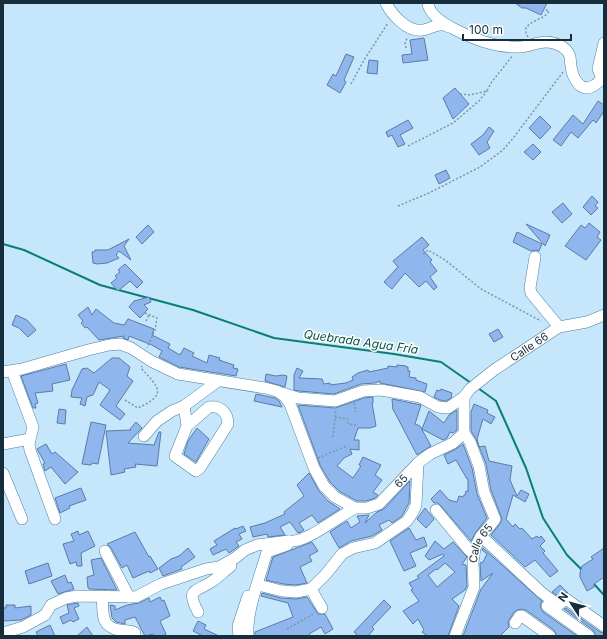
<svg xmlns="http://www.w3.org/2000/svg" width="607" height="639" font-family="Inter,sans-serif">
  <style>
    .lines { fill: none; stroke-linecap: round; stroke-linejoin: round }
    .stream { stroke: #078072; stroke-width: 2 }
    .building { fill: #8fb7ee; stroke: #5b7ba6; fill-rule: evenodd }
    .minor-casing { stroke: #4b81a1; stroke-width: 12 }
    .path { stroke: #7a96a8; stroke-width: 1.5; stroke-dasharray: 2 2; stroke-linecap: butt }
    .minor { stroke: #fff; stroke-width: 11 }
    .labels { text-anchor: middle; stroke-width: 3; stroke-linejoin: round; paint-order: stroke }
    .street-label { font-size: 11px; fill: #162d3b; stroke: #fff }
    .water-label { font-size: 12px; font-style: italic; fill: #065446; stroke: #fff }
  </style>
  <rect width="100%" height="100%" fill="#c5e6fb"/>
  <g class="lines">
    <path class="stream" d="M3 244 24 250 100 285 193 310 274 338 394 354 441 362 471 383
      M478 388 496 401 526 468 543 518 567 555 582 570
      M593 583 604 595"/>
  </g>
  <path class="building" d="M515 3H547L541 15 526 8H522Z
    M424 38 428 60 403 63 402 55 412 54 410 40Z
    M346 54 354 57 344 80 346 82 340 93 327 85 333 74 336 76Z
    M369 60 378 61 377 74 367 73Z
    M455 88 469 104 453 119 443 98Z
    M598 101 604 105V111L596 123 593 120 578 138 571 132 561 146 553 140 573 115 583 124Z
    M540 116 551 127 540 139 529 128Z
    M408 120 413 128 400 135 405 144 398 147 392 135 388 137 386 132Z
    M489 127 494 131 487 142 490 148 479 155 471 144 483 135Z
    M533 144 541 152 533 160 524 152Z
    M446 170 450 178 439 184 435 175Z
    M592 196 598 202 595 206 598 208 591 215 583 207Z
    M563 203 572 214 562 223 552 212Z
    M589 223 600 232 597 237 601 240 586 260 565 246 581 225 585 228Z
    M526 224 550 235 545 246Z
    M148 225 154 232 142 244 136 237Z
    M517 232 542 244 539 251 536 250 531 251 513 242Z
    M422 237 429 245 423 250 432 260 430 262 437 271 430 277 437 287 434 290 426 281 419 287 405 273 392 289 384 282 398 267 393 261Z
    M129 239 124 246 131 260 119 251 116 255 119 258 107 263 97 264 93 263 92 252H94L95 250H108Z
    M125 264 143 282 137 288 130 281 118 291 111 283 117 278 115 276 120 272 118 270Z
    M149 297 151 302 144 305 148 309 140 318 129 307 134 301Z
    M88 307 92 315 96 309 114 323 124 325 128 319 154 329 152 335 170 344 168 348 180 355 184 348 194 353 192 356 207 363 209 355 220 358 219 360 234 365 233 368 238 369 236 376 179 367 159 357 162 351 152 345 129 336 128 340 123 338 124 336 99 340 87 327 85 328 81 323 83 321 78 315Z
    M16 315 27 320 36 330 28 337 19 328 12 325Z
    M498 329 503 337 494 342 489 334Z
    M112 358H119L130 367 127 376 133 381 116 406 125 414 120 420 100 405 110 390 99 382 93 395 87 397 85 406 80 404 82 398 71 397 72 390 82 369 87 368 94 373Z
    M66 364 70 380 52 384 53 391 35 393 38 403 35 404 36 408H33L21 376Z
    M397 365 406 366V367H408V371H410L409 377 416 378V380L427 384 425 392 380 383V381L375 383 361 384 334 394 299 391 294 390V375L297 368 303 371 299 378 322 379 324 384 330 383V385L346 383 353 380 352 377 358 373 368 370 369 372 388 368V366L397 367Z
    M266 374 276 376 283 375 287 376 285 387 265 381Z
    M441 389 452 393 451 398 446 401 440 400 434 397 437 390 440 391Z
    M256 394 275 398 279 401 282 407 254 401Z
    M373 397V403H372L376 426 370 428H358L354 440H359V450L350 449 352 454 344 458 337 466 353 478 361 466 359 465 363 457 381 465 375 475 382 480 373 492 378 495 375 498 366 501H357L339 491 330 482 320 465 298 405 335 408 364 398Z
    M392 399 421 405 415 424 420 426 431 446 417 455 394 411 393 410Z
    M474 404 488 410 487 413 495 417 491 424 483 419 477 439 479 447 485 446 489 461 512 466 510 480 517 496 521 490 529 494 525 502 513 495 506 519 513 527 515 524 520 529 522 528 532 539 537 536 539 538 541 536 545 541 540 546 545 551 543 553 558 571 550 577 535 560 525 567 491 535 499 525 502 519 491 490 486 464 476 439 471 431V412Z
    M59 409 66 410 65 424 57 423Z
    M457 410V430L453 433 450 432 447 438 443 440 422 429 429 411 444 423 449 415Z
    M91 422 106 425 98 464 92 463 91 465 82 464Z
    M136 422 142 428 128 443 154 445 159 432H161L157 466 135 464 136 467 124 469 125 472 111 475 106 431 131 430 130 429Z
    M197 428 209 439 196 462 184 454 188 441Z
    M46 444 52 454 55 452 78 472 65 484 51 467 45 471 43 464 45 463 37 449Z
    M463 444 472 468 477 494 487 518 476 532 471 541 441 506 438 503H434L431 499 440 490 449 500 457 502 459 496 463 497 464 495H465L466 491 468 492V479H467L456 460 448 464 444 455 456 449Z
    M309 473 319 491 328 501 340 509 318 523 312 515 299 523 304 530 301 532 298 533 290 522 280 527 285 535 268 537 267 534 253 537 250 527 265 523 285 514 284 512 304 496 297 485Z
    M410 481 409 503 402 516 392 523 389 520 379 525 382 530 372 536 351 541 339 548 330 532 347 521 351 528 360 522 357 516 369 515 365 523 377 512 384 509Z
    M81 488 86 500 69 506 70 508 60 513 55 498Z
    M425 508 434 519 426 528 417 519Z
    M243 526 246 531 239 534 242 539 236 542 239 546 229 553 226 549 213 555 210 549 217 545 214 541 235 528 236 529Z
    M409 528 416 540 424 537 427 546 410 553 416 566 404 571 390 541Z
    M78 531 79 535 88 531 95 546 81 553 82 566H77L76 562 70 564 63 544 74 541 71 534Z
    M135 532 149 557 150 556 158 569 150 573 149 571 133 578 127 565 122 568 111 548 107 544Z
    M435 541 444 549 453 542 467 557 462 564 466 565 467 586 465 590 452 599 459 606 448 636H428L422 632 424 630 418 619 413 624 403 611 419 601 411 590 413 589 409 583 419 578 417 576 444 556 443 554 429 560 425 556ZM445 563 455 572 437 587 428 575 436 569 437 570Z
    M312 542 318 551 309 556 312 561 300 567 307 583 296 585 283 584 266 580 273 557Z
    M188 548 195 557 181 567 182 569 163 576 159 568 171 559 179 556Z
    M483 548 542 601 540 606 543 612 577 636H557L554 630 526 610 522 609 517 610 514 612 508 622 509 627 500 636H463L481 589 493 573 481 581 480 563 483 562 487 554 482 550Z
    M604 548V577L594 584V587L587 591 580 577V573L582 566 593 559 591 557Z
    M101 558 117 590 89 589 88 588 87 577 94 575 91 560Z
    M48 563 52 576 29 584 25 571Z
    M65 575 68 583 71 582 74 589 58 594 51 581Z
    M560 585 568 593H562L558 596 552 592Z
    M262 593 281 598 296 599 307 597 318 614H325L333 629 325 634 321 627 309 634 310 636H255V632L293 617 288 603 261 596Z
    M160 597 162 601 164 600 170 616 160 621 166 634 162 636H154L153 634 145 636 135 617 125 620V624L116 622 112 618 110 605 115 606V610L127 605 139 603 149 598 150 602Z
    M384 600 391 607 372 627 374 629 368 636H358L354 632Z
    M78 603 79 606 74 608 79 619 73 622 71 620 63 624 60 617 69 613 67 605Z
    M6 605H15V608L31 606V615L21 620 3 621V608H6Z
    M566 608 600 632 604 633V636H596L593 630 564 609Z
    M198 621 206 625 204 629 219 636H203L193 631Z
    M50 625 55 636H38L36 632Z
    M87 627 93 636H77Z"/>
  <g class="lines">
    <defs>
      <g id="minor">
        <path d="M386 3C392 15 407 32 422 30 428 30 434 25 440 25 443 24 447 26 449 27"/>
        <path d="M428 3C429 22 476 40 492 44 499 46 508 47 516 47 527 48 536 42 546 42 554 42 565 46 569 54 571 57 570 62 571 66 572 76 580 94 593 86 597 84 600 81 602 78"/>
        <path d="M604 43 598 69 602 78H604"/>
        <path d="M535 257 530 288 531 293 559 327"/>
        <path d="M12 371 33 427 29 444 30 450 55 519"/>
        <path id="s1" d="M3 372 22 369 88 350 109 345 120 344 131 348 151 361 178 374 265 388 277 391 284 396 290 404 314 468 324 486 335 497 355 508H367L379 504 418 463 430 454 453 443 464 433V397"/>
        <path id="s2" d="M282 393 298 398 335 401 363 391 381 390 420 397 438 407 448 408 464 397 470 389 494 370 559 327 587 322 604 315"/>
        <path d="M184 406 187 426 175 456 196 471 200 468 228 424C228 413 220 405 209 407L187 426"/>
        <path d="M144 436 157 421 172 411 184 406 218 381"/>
        <path d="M3 444 30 439"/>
        <path d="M3 473 22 519"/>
        <path d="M436 510 469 550 474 554"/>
        <path d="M481 536 541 592 558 605 566 599 604 626"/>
        <path d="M105 551 129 597"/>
        <path d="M258 585 282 591 296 592 311 589 326 574 342 554 353 548 375 543 407 521 413 512 416 505 418 463"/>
        <path d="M311 589 322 608"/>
        <path d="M102 596C104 612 99 626 119 630 124 631 130 630 135 633V636"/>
        <path d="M547 606 589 636"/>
        <path d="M198 612C186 589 194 593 211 582 218 578 224 571 231 566"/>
        <path d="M515 623 520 616H522L550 636"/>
        <path d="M3 633 23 627 45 615 51 605 66 598 77 596 136 597 161 584 206 569 219 567 235 558 245 550 257 545 289 541"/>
        <path d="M239 636 238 626 248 596"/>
        <path d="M248 636C246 612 260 576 267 552L287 545 289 541C305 544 339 516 355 508"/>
        <path id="s3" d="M455 636 474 587 473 562 475 548 481 536 494 521 495 519 484 492 479 466 470 442 464 433"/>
      </g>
    </defs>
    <use href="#minor" class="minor-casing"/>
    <path class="path" d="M528 37 526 33V28C532 19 544 20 549 11L544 9
      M406 48 405 42 408 37
      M351 84 364 60 388 23
      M460 94 470 95 487 91 491 83 513 55
      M408 146 453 123 479 101 487 91
      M398 206 429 193 480 167 503 150 514 137 563 72
      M423 254 428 250 445 260 481 289 541 321
      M145 313 157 318 155 330 147 348
      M146 321 149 315
      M125 400 138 408C168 394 159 388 141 368L142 366
      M354 403 356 412
      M335 417 348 419V424L356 425
      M333 437 336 409
      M318 458 347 446
      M287 629 315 613
      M293 636H294"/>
    <use href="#minor" class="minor"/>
  </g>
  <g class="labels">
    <g class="street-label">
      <text dy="4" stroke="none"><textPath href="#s2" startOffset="274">Calle 66</textPath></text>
      <text dy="4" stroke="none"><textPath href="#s1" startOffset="489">65</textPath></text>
      <text dy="4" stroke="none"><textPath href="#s3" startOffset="98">Calle 65</textPath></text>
    </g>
    <g class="water-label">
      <text transform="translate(361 342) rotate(8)" y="4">Quebrada Agua Fría</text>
    </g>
  </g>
  <rect width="607" height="639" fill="none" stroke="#162d3b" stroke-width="8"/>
  <g transform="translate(571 603) rotate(306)" stroke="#ffffff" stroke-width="3" paint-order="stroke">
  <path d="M0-3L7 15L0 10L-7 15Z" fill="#162d3b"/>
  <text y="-6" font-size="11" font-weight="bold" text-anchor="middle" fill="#162d3b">N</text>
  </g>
  <path d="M463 34v6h108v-6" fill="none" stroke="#162d3b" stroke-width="2"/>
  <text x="469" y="34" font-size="12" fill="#162d3b" stroke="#ffffff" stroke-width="3" paint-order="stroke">100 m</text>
</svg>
